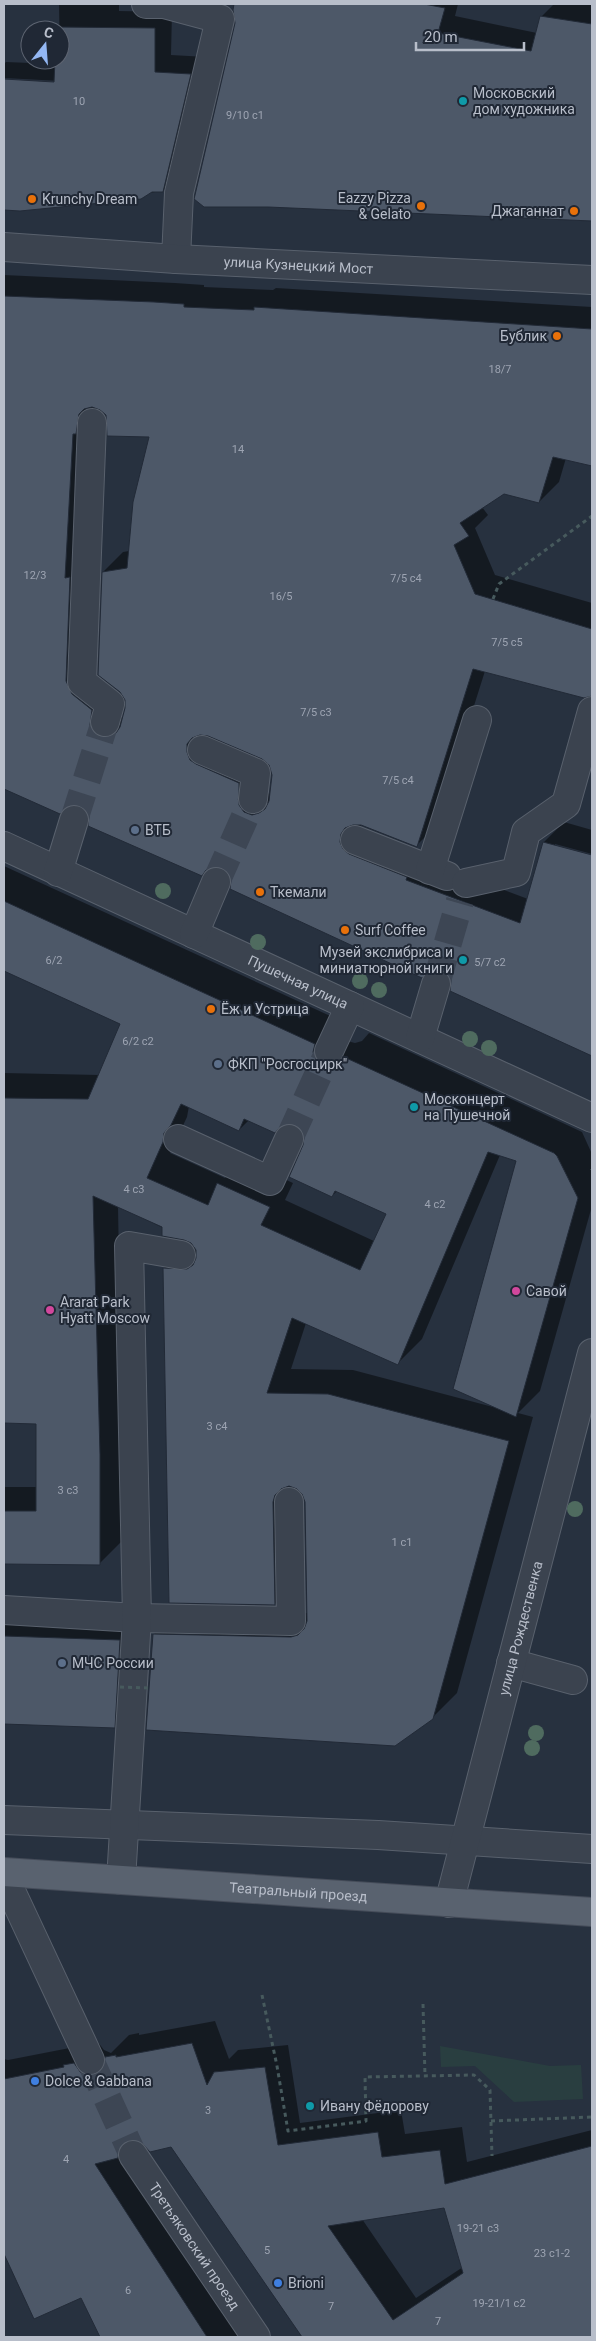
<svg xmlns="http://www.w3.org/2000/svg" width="596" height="2341" font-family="Roboto,sans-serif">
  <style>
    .green { fill: #293e40 }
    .shadow { fill: #0007; fill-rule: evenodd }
    .building { fill: #4d5868; stroke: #222a37; fill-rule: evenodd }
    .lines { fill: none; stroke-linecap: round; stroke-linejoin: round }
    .minor-tunnel { stroke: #3d4654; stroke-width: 28; stroke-dasharray: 28 14; stroke-linecap: butt }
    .minor-casing { stroke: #59616d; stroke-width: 30 }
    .major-casing { stroke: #454c59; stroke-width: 30 }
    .path { stroke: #475a5d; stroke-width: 3; stroke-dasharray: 4 4; stroke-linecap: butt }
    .minor { stroke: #3b434f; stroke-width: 28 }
    .major { stroke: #59626f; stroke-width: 28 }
    .path-bridge { stroke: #475a5d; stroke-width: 3; stroke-dasharray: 4 4; stroke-linecap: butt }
    .tree { fill: #4f6b5f }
    .culture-dot { fill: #0f9aa8; stroke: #202835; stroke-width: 2 }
    .food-dot { fill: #e8710a; stroke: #202835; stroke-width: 2 }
    .service-dot { fill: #5c6f8a; stroke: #202835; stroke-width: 2 }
    .hotel-dot { fill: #d1479c; stroke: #202835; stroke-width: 2 }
    .shop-dot { fill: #3f7fe0; stroke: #202835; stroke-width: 2 }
    .labels { text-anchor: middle; stroke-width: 4; stroke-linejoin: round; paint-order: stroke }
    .number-label { font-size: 11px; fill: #9da4b2 }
    .poi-label { font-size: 14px; fill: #b8beca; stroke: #202835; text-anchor: start }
    .street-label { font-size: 14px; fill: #b8beca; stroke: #202835 }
  </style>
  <rect width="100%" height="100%" fill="#27313f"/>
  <path class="green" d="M440 2046 550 2066 581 2065 583 2099 514 2102 475 2066 441 2067Z"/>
  <path class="shadow" d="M59 4H119V11L172 12 171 55 207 57 180 174 163 191 20 210 4 209V64L6 62 56 64 57 60H60ZM4 78 60 81V83L4 80Z
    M235 4H458L455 16 537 33 541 17 554 4 592 5V220L268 206 234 10Z
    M4 275 175 283 204 285V287L273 290 276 288 592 307V464L566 458 559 482 539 502 504 493 482 507 488 515 475 528 495 575 592 603V696L584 697 485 671 436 826 416 846 360 824 362 829 425 860 528 899 544 842 564 822 592 830V854L555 844V847L592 856V1053L452 980 449 973 441 968 233 879 230 872 223 867 213 865 90 816 86 808 79 804H70L60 812 4 788ZM96 407 107 415 150 436 129 551 123 552 103 572 126 708 123 718 114 713 86 661ZM207 734 263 758 270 764 273 775 271 794 264 792 210 740Z
    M4 866 339 1020 347 1041 355 1043 362 1041 369 1033 582 1132 592 1154V1206L540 1391 518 1413 533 1417 457 1693 432 1718 154 1634 178 1610 308 1613 306 1502 303 1493 297 1487 299 1579 275 1604 164 1268 188 1244H196L118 1206 124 1539 100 1563 4 1562V1487H37V1422H4V1073L100 1075 121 1023 4 970ZM189 1106 239 1130 249 1120 281 1125 287 1122 296 1124 303 1130 332 1196 337 1191 387 1214 374 1241 285 1200 293 1183 243 1160 225 1178 170 1153 187 1117ZM500 1155 517 1161 493 1407 353 1370 291 1369 306 1323 398 1363 422 1339Z
    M4 1611 144 1616 139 1702 114 1727 4 1724Z
    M215 2021 229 2059 238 2050 288 2045 300 2123 401 2110 405 2134 462 2127 467 2162 592 2130V2337H303L171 2146 136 2139 124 2151 245 2337H124L121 2334 117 2337H101L82 2296 35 2318 4 2251V2059L8 2060 85 2045 97 2041 104 2050 111 2053 129 2035 139 2033V2035ZM445 2206 463 2267 416 2298 362 2219Z"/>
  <path class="building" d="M234 4H424L445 8 438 33 531 51 540 16 592 24V221L268 207H204L194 199 195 195 235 23 233 10Z
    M57 27 155 28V72L191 74 163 192H152L141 199 20 211 4 210V79L54 82 55 60H60V30H57Z
    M4 296 154 302 184 304V307L254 310V307L592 329V466L553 457 539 503 504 494 460 523 469 536 454 545 475 594 592 629V696L584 698 473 669 417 847 361 825H353L345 828 341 834 340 842 343 849 349 854 407 877 406 880 520 923 543 842 592 855V1056L450 991 451 980 448 974 441 969H432L422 978 230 889 231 880 229 873 223 868 214 867 206 870 202 876 88 826 89 816 85 809 79 805H70L60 814 4 789ZM92 407 100 410 106 415 107 436 149 437 133 502 127 568 102 572 98 675 120 692 125 700V708L120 727 116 733 108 737H100L94 733 90 725 92 710 72 694 66 681 70 577 65 578 73 434H76L79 414 84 409ZM200 735 208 736 262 759 269 765 272 775 269 801 265 809 259 813 252 815 244 812 239 805V783L196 764 190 760 187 752V744L192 738Z
    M4 901 315 1044 313 1052 316 1060 323 1065 330 1067 338 1064 344 1057 554 1153 557 1156 578 1198 516 1417 453 1389 516 1161 488 1152 398 1365 292 1318 267 1393 328 1394 509 1441 433 1719 395 1746 146 1730 153 1634 291 1637 298 1635 304 1629 307 1621 305 1502 302 1494 297 1489 289 1486 281 1489 275 1495 273 1502 275 1605 169 1603 163 1268 187 1269 193 1265 196 1258V1250L191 1243 184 1240 162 1236V1227L93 1196 100 1454V1565L4 1564V1511H36V1424L4 1423V1098L88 1099 120 1024 4 971ZM181 1104 239 1131 244 1119 275 1133 280 1127 287 1124 295 1125 301 1130 304 1137 303 1145 289 1177 332 1197 335 1191 386 1214 360 1270 261 1225 270 1207 217 1183 208 1205 147 1178 163 1142 164 1133 171 1125Z
    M4 1636 120 1640 115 1728 4 1724Z
    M192 2043 207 2085 214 2072 265 2067 278 2145 378 2132 382 2157 440 2150 445 2184 592 2146V2337H302L171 2147 150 2152 140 2141 132 2139 125 2142 119 2148 118 2158 95 2164 207 2337H100L81 2298 34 2319 4 2254V2079L64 2067 63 2065 74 2063 81 2073 89 2076 96 2074 103 2069 105 2057 116 2055V2057ZM444 2208 463 2273 393 2320 328 2226Z"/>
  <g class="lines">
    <path class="minor-tunnel" d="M74 820 105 722
      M216 882 253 799
      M436 984 460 901
      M289 1139 329 1051
      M90 2060 133 2155"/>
    <defs>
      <g id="minor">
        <path d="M146 4H164L220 19 179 193 176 259"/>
        <path id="s1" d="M4 247 176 259 592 280"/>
        <path d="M92 423 82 682 110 704 105 722"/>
        <path d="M202 750 256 773 253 799"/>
        <path d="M355 840 447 876"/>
        <path id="s2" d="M4 846 592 1118"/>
        <path d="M430 870 477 720"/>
        <path d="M58 872 74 820"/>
        <path d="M466 883 516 872 526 832 566 804 592 711"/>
        <path d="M194 934 216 882"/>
        <path d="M420 1038 436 984"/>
        <path d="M329 1051 350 1006"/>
        <path d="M178 1139 270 1181 289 1139"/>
        <path d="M4 1610 137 1618 291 1621 289 1502"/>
        <path d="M511 1663 573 1680"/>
        <path d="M4 1820 378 1835 592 1849"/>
        <path d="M4 1876 90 2060"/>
        <path d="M121 1880 137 1618 129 1246 181 1255"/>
        <path id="s3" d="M449 1903 592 1353"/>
        <path id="s4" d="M133 2155 256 2337"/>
      </g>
      <g id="major">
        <path id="s5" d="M4 1872 592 1912"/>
      </g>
    </defs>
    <use href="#minor" class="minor-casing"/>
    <use href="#major" class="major-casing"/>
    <path class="path" d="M493 599 499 584 592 516
      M592 1170V1169
      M262 1995 277 2066 288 2131 366 2121 365 2077 474 2075 490 2090 492 2156
      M423 2004 425 2076
      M491 2121 592 2117"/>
    <use href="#minor" class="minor"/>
    <use href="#major" class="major"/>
    <path class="path-bridge" d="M120 1687 151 1688"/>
  </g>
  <g class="tree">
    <circle cx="163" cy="891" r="8"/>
    <circle cx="258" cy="942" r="8"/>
    <circle cx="360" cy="981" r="8"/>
    <circle cx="379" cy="990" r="8"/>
    <circle cx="470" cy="1039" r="8"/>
    <circle cx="489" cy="1048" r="8"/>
    <circle cx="575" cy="1509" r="8"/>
    <circle cx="536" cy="1733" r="8"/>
    <circle cx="532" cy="1748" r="8"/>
  </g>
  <g class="culture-dot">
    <circle cx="463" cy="101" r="5"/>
    <circle cx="463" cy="960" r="5"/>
    <circle cx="414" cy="1107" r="5"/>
    <circle cx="310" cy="2106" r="5"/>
  </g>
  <g class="food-dot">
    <circle cx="32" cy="199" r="5"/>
    <circle cx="421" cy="206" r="5"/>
    <circle cx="574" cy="211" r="5"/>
    <circle cx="557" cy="336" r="5"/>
    <circle cx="260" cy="892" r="5"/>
    <circle cx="345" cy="930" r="5"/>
    <circle cx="211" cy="1009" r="5"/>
  </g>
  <g class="service-dot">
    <circle cx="135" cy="830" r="5"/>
    <circle cx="218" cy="1064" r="5"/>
    <circle cx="62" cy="1663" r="5"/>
  </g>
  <g class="hotel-dot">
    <circle cx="516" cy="1291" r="5"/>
    <circle cx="50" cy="1310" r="5"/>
  </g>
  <g class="shop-dot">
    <circle cx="35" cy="2081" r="5"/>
    <circle cx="278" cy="2283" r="5"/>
  </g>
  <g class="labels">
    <g class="number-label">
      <text x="79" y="105">10</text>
      <text x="245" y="119">9/10 с1</text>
      <text x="500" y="373">18/7</text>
      <text x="238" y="453">14</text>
      <text x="35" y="579">12/3</text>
      <text x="406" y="582">7/5 с4</text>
      <text x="281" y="600">16/5</text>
      <text x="507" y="646">7/5 с5</text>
      <text x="316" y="716">7/5 с3</text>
      <text x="398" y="784">7/5 с4</text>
      <text x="54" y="964">6/2</text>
      <text x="490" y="966">5/7 с2</text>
      <text x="138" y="1045">6/2 с2</text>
      <text x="134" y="1193">4 с3</text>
      <text x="435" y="1208">4 с2</text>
      <text x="217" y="1430">3 с4</text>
      <text x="68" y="1494">3 с3</text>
      <text x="402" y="1546">1 c1</text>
      <text x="208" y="2114">3</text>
      <text x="66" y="2163">4</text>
      <text x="478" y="2232">19-21 с3</text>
      <text x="267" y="2254">5</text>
      <text x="552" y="2257">23 с1-2</text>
      <text x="128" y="2294">6</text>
      <text x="499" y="2307">19-21/1 с2</text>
      <text x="331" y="2310">7</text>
      <text x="438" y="2325">7</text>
    </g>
    <g class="poi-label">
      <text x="473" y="98">Московский<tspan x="473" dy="16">дом художника</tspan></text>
      <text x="411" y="203" text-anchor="end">Eazzy Pizza<tspan x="411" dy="16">&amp; Gelato</tspan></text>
      <text x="42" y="204">Krunchy Dream</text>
      <text x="564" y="216" text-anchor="end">Джаганнат</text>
      <text x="547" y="341" text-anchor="end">Бублик</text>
      <text x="145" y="835">ВТБ</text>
      <text x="270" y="897">Ткемали</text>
      <text x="355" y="935">Surf Coffee</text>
      <text x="453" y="957" text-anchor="end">Музей экслибриса и<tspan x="453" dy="16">миниатюрной книги</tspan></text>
      <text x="221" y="1014">Ёж и Устрица</text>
      <text x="228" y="1069">ФКП "Росгосцирк"</text>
      <text x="424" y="1104">Москонцерт<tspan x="424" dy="16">на Пушечной</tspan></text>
      <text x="526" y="1296">Савой</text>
      <text x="60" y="1307">Ararat Park<tspan x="60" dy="16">Hyatt Moscow</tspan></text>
      <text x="72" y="1668">МЧС России</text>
      <text x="45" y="2086">Dolce &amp; Gabbana</text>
      <text x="320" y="2111">Ивану Фёдорову</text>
      <text x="288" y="2288">Brioni</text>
    </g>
    <g class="street-label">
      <text dy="5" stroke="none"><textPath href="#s1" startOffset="295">улица Кузнецкий Мост</textPath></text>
      <text dy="5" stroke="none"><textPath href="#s2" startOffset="324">Пушечная улица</textPath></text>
      <text dy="5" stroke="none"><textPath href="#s3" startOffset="284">улица Рождественка</textPath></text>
      <text dy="5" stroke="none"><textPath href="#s5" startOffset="295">Театральный проезд</textPath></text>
      <text dy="5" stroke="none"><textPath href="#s4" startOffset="110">Третьяковский проезд</textPath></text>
    </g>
  </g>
  <rect width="596" height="2341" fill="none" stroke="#b8beca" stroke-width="10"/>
  <g transform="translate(45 45) rotate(17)"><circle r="24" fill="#202835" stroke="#5d6471"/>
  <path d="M0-4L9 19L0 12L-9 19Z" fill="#93b7f3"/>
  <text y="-8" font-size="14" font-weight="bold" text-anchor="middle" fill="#b8beca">С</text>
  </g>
  <path d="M416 42v8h108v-8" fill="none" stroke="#b8beca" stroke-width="2.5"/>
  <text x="424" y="42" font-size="15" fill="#b8beca" stroke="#202835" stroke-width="4" paint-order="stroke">20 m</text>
</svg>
